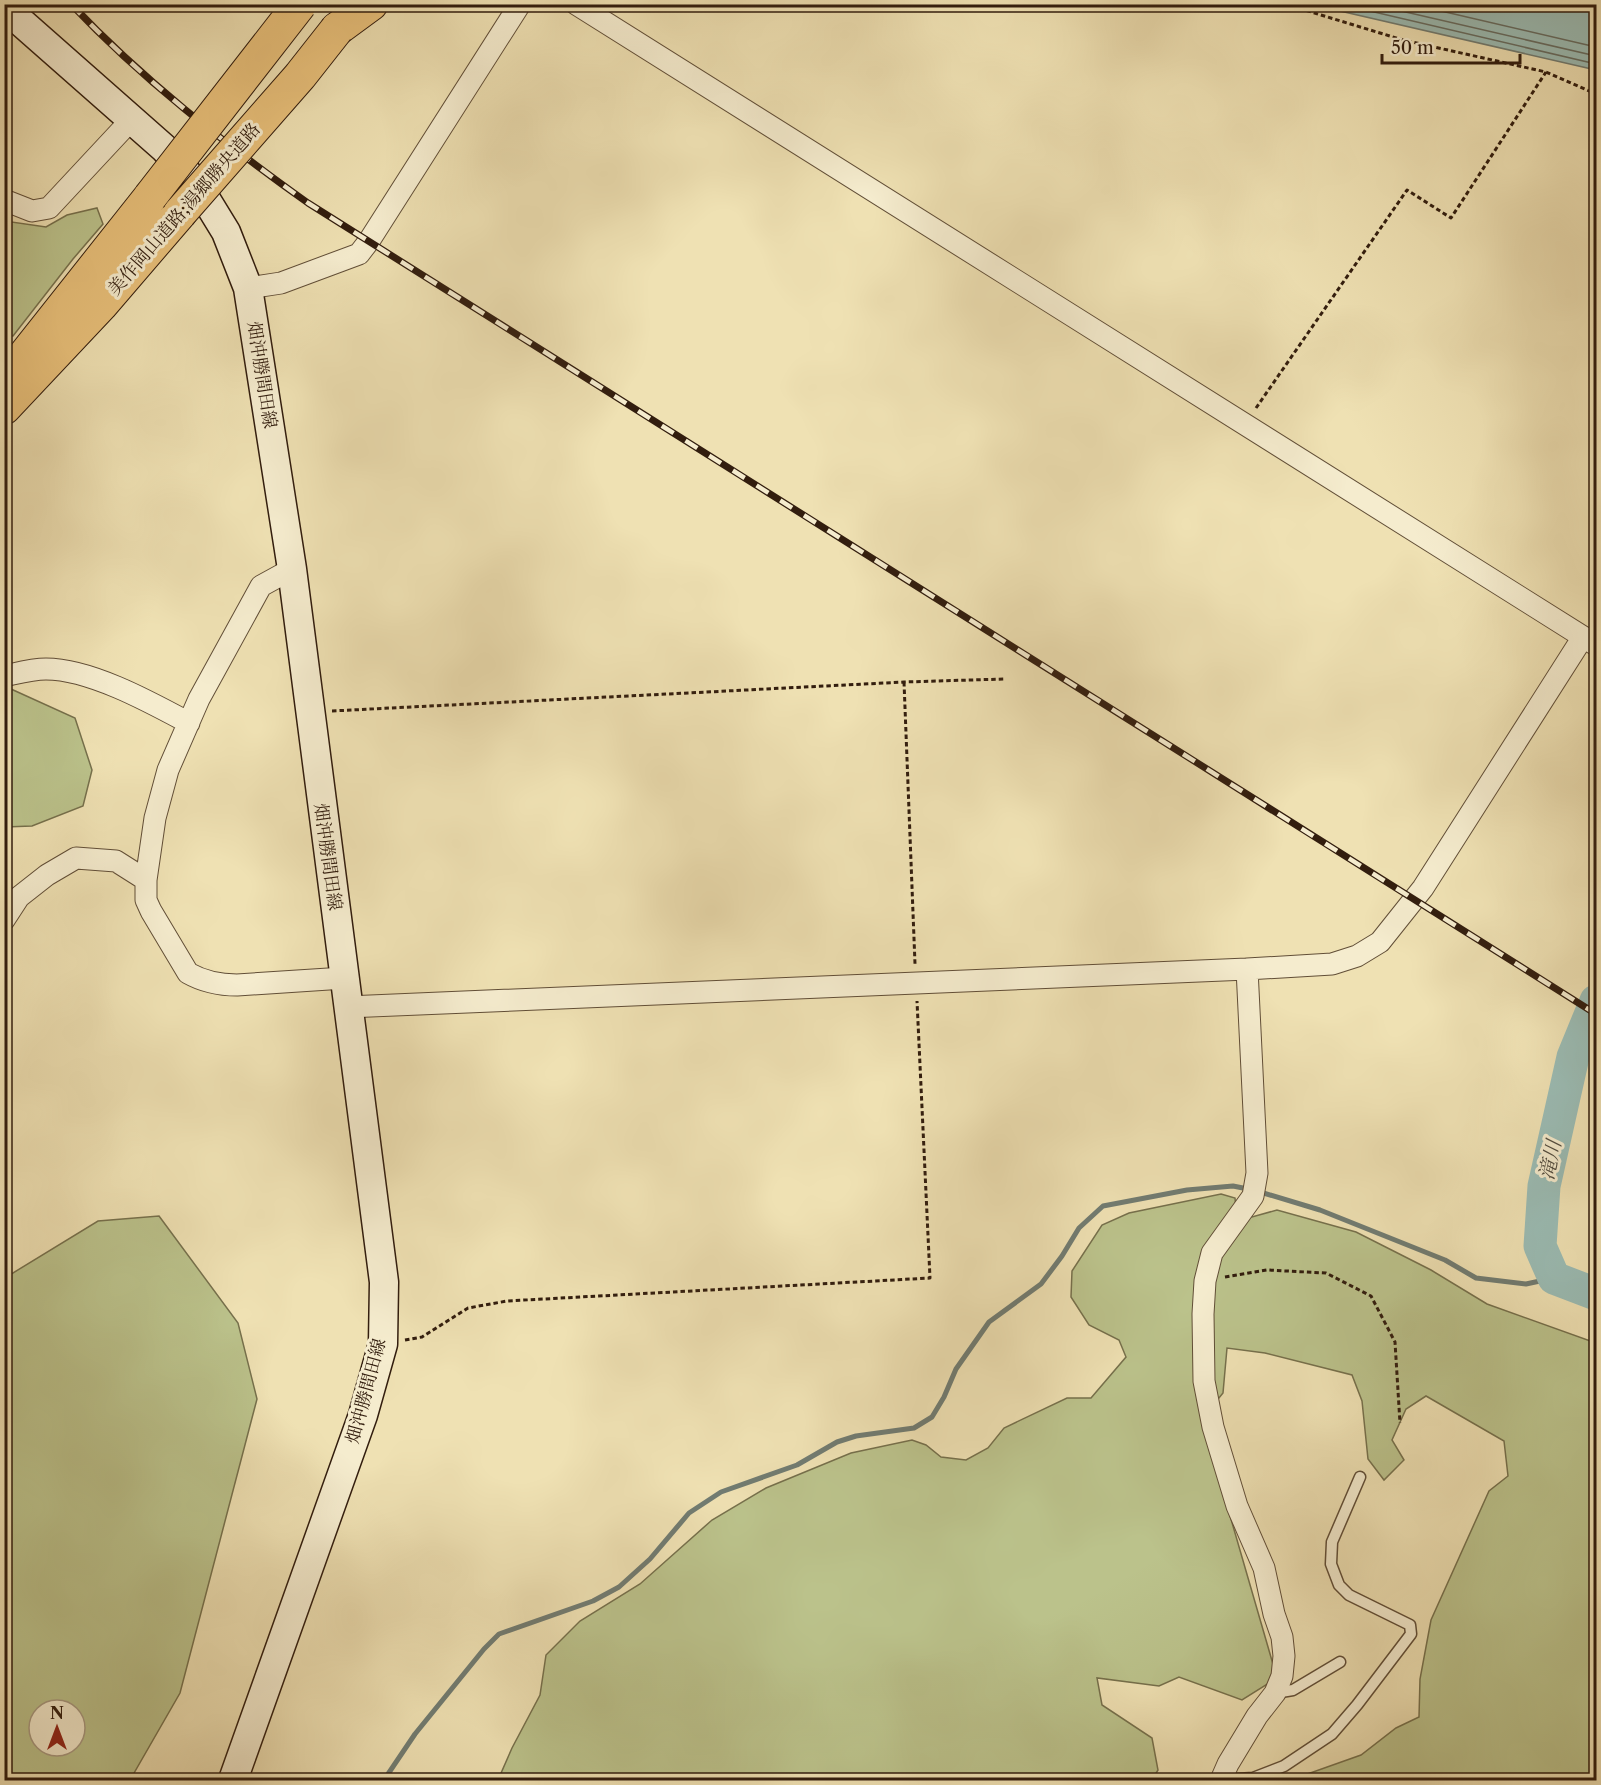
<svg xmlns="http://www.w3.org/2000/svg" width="1601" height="1785" font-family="'Libre Caslon Text','Noto Serif JP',serif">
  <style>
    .green { fill: #bbc28b; stroke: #76704c; stroke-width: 1.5; fill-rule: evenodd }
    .water { fill: #9bbcb4; stroke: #717c72; stroke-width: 1.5 }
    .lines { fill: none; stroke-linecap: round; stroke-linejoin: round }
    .shore { stroke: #666c61; stroke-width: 1.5 }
    .stream { stroke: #717c72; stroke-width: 5 }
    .river { stroke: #9bbcb4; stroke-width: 33 }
    .service-casing { stroke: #614e37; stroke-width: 13 }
    .minor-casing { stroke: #614e37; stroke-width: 23 }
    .secondary-casing { stroke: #321d0e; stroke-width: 31 }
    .motorway-casing { stroke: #321d0e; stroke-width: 35 }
    .path { stroke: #321d0e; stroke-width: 3; stroke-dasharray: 4.5 3; stroke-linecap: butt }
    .service { stroke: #f5ecce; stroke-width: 10 }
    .minor { stroke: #f5ecce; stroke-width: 21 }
    .secondary { stroke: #f5ecce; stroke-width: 28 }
    .motorway { stroke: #e8c07a; stroke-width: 33 }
    .rail-casing { stroke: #321d0e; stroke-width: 7 }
    .rail { stroke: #f5ecce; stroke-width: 4.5; stroke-dasharray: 14; stroke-linecap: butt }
    .motorway-bridge-casing { stroke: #321d0e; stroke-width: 35; stroke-linecap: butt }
    .motorway-bridge { stroke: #e8c07a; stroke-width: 33 }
    .labels { text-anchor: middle; stroke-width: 6; stroke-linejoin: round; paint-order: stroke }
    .street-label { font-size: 18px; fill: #321d0e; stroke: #f5ecce }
    .water-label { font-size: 20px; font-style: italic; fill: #524d40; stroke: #f5ecce }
  </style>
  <rect width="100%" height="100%" fill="#efe1b3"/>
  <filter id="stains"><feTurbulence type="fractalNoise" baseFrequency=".00333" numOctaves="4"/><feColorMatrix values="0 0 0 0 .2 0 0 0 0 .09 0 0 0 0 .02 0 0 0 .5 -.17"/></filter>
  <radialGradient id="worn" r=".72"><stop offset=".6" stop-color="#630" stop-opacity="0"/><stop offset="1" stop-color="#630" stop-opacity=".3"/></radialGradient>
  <path class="green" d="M97 208 103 224 73 259 13 336H5V221L46 227 67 215Z
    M11 689 75 718 92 770 83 806 32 826 5 827 4 691Z
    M1221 1194 1235 1198 1236 1209 1252 1217 1277 1210 1356 1232 1431 1270 1487 1304 1596 1343V1780H1296V1778L1361 1755 1396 1728 1419 1717 1420 1679 1431 1620 1489 1491 1508 1476 1504 1441 1426 1396 1406 1409 1392 1440 1404 1460 1384 1480 1368 1459 1362 1401 1352 1375 1265 1353 1227 1348 1223 1393 1202 1419 1277 1678 1242 1700 1179 1677 1159 1686 1097 1678 1102 1705 1152 1738 1158 1770 1152 1780H498L512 1748 540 1695 546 1655 580 1621 640 1584 712 1520 766 1488 851 1453 912 1440 926 1445 941 1457 966 1460 988 1448 1004 1428 1067 1398H1091L1126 1357 1119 1340 1089 1325 1071 1297 1072 1271 1102 1225 1129 1213Z
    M159 1216 238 1323 257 1399 180 1693 130 1780H5V1280L8 1276 98 1221ZM39 1710H75V1746H39Z"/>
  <path class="water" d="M1325 5H1596V70L1340 11Z"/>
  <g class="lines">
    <path class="shore" d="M1340 4 1596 64
      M1371 4 1596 56
      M1411 4 1596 47"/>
    <path class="stream" d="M1257 1191 1320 1210 1445 1260 1476 1278 1526 1284 1554 1278
      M384 1780 415 1734 484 1649 499 1634 593 1601 619 1587 650 1559 689 1513 721 1492 797 1465 837 1442 856 1436 914 1428 932 1417 944 1397 956 1369 989 1322 1041 1284 1062 1256 1079 1228 1103 1206 1187 1190 1233 1186 1248 1189"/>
    <path class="river" d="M1596 1001 1573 1057 1544 1186 1540 1246 1554 1278 1596 1294"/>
    <defs>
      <path id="service" d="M1275 1693 1293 1690 1340 1662
        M1221 1780 1253 1778 1284 1766 1332 1734 1357 1705 1411 1634 1410 1625 1349 1595 1339 1585 1331 1564 1332 1542 1360 1477"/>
      <path id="minor" d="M576 4 1596 645
        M4 200 32 211 49 208 132 119
        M248 288 281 283 359 254 369 241 520 4
        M292 569 261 586 199 699 168 770 155 818 146 880V900L151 911 188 973C204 982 219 985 237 985L344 978
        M4 676C18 673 32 669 46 669 90 669 150 702 189 723
        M4 920 19 897 47 875 76 858 116 861 146 880
        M347 1007 1247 969 1332 964 1357 956 1380 942 1423 888 1583 637
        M1221 1780 1228 1764 1257 1716 1275 1693 1282 1676 1284 1656 1282 1637 1274 1614 1264 1568 1237 1506 1213 1427 1204 1381 1203 1314 1205 1281 1212 1253 1253 1196 1257 1173 1247 969"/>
      <path id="secondary" d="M4 7 165 149 196 183 226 232 248 288 292 569 384 1282 383 1344 363 1415 233 1780"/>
      <path id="motorway" d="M337 29 371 4
        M13 370 150 197
        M4 408 101 305 180 213"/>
    </defs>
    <use href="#service" class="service-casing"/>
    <use href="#minor" class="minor-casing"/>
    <use href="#secondary" class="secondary-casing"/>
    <use href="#motorway" class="motorway-casing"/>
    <path class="path" d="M1285 4 1403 40 1546 72 1596 94
      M1256 408 1407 190 1451 218 1546 72
      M904 682 915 964
      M332 711 904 682 1004 679
      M1225 1277 1267 1270 1326 1273 1371 1296 1395 1342 1400 1423
      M405 1340 422 1337 468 1308 507 1301 930 1278 917 1001"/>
    <use href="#service" class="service"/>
    <use href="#minor" class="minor"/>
    <use href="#secondary" class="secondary"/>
    <use href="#motorway" class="motorway"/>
    <defs>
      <path id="rail" d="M71 4C142 79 224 143 308 203L1596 1014"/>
    </defs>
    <use href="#rail" class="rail-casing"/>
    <use href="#rail" class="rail"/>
    <defs>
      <path id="motorway-bridge" d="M150 197 300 4
        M180 213 300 76 337 29"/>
    </defs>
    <use href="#motorway-bridge" class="motorway-bridge-casing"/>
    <use href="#motorway-bridge" class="motorway-bridge"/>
  </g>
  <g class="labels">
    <g class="street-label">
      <text transform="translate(184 209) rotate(-49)" y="6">美作岡山道路;湯郷勝央道路</text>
      <text transform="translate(262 375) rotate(81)" y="6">畑沖勝間田線</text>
      <text transform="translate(328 857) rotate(82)" y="6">畑沖勝間田線</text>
      <text transform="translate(366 1391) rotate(-75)" y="6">畑沖勝間田線</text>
    </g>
    <g class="water-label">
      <text transform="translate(1550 1160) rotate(-78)" y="7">滝川</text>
    </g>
  </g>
  <rect width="1601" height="1785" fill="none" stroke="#efe1b3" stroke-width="24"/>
  <rect x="6" y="6" width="1589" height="1773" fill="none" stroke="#321d0e" stroke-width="3"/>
  <rect x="12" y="12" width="1577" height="1761" fill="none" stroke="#321d0e" stroke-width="1.5"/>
  <g transform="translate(57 1728)"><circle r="28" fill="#f5ecce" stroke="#a79981" stroke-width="1.5"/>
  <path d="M0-4.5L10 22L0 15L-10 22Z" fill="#8f2418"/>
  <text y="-9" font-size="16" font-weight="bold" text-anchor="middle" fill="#321d0e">N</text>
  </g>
  <path d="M1382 54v9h138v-9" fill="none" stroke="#321d0e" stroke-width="3"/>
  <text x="1391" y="54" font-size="18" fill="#321d0e" stroke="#f5ecce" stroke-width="4.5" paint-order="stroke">50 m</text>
  <rect width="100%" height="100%" filter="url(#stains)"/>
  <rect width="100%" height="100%" fill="url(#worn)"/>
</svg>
